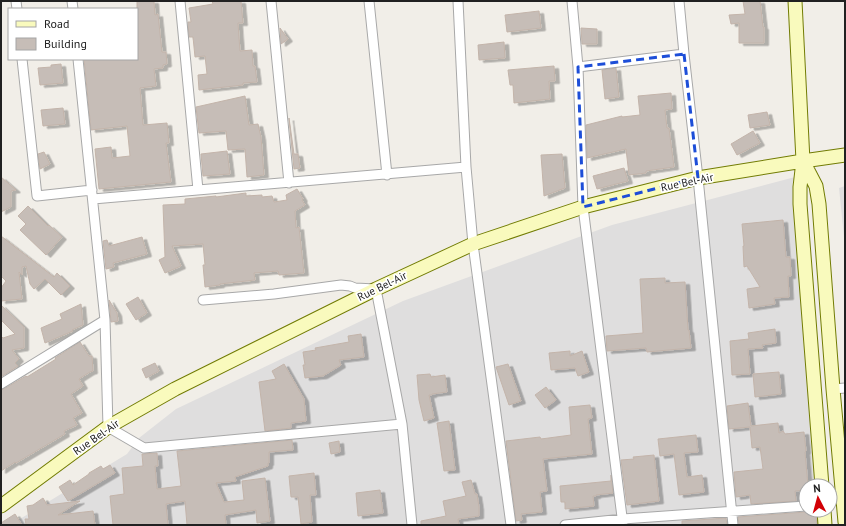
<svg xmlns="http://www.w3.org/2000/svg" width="846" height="526" font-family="'PT Sans',sans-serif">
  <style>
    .residential { fill: #dfdede }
    .building { fill: #c6bdb7; stroke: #c3b4aa; filter: url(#shadow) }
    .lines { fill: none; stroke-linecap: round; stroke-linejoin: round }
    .street-casing { stroke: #a8a8a8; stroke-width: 11 }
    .secondary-casing { stroke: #727c04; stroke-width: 15 }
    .street { stroke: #fff; stroke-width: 9 }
    .secondary { stroke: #f9fabd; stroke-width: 13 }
    .marked { fill: none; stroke: #1d4ed8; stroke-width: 3; stroke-dasharray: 8 5; stroke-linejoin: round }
    .labels { text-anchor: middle; stroke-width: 3.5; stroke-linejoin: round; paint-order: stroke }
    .street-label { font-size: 11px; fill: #212121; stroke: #fff }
  </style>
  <defs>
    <filter id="shadow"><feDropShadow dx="4.5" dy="2.5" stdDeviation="0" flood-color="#0004"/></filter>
  </defs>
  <rect width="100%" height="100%" fill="#f1eee8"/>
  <path class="residential" d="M795 177 823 486H806V510H825L827 525H10L127 454 139 438 176 409 403 301 612 225Z
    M845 186V247L839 188Z"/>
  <path class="building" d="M137 1H154L155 15 158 14 162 52H166L167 64 163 65V68L154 69 156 86 140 88 143 125 167 123 169 143H166L171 182 99 189 95 149 111 147 112 158 130 156 127 126 91 130 84 59H137Z
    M212 1H241L243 23H238L240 51 252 50 253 66H255L257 82 243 83V85L199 90 198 75 207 74 205 56 195 57 193 37H189L188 22H191L189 8 213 4Z
    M743 1H760L763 27H764V43H739V23L731 24 729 15 745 14Z
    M539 11 541 28 507 32 505 15Z
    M280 28 288 39 281 44Z
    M581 28 597 29V44H582Z
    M504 42 505 58 479 60 478 45Z
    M61 64 63 83 40 85 38 68 51 67V65Z
    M554 66 555 81H549L550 99 514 103 513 85H510L508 70Z
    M616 68 619 97 605 99 602 70Z
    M671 93 672 109 665 110 667 128H669L674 167 646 171V173L629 175 626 149 587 158 586 125 622 116V117L640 115 638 96Z
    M245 96 249 125 258 124 261 137 264 175 247 177 245 149 228 150 226 131 199 133 196 107Z
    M63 108 65 124 43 126 41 110Z
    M767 112 770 125 750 128 748 115Z
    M289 118 294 154H298L300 168 294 169 289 119Z
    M753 131 760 143 737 155 731 144Z
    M227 151 230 174 203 176 201 154Z
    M44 152 50 164 40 169 38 154Z
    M562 154 565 188 544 196 541 155Z
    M624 168 628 181 597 189 593 176Z
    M1 177 16 190 11 191V207L1 212Z
    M297 189 303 199 302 200 305 205 295 211 296 228 299 227 304 273 279 275 278 271 254 273 255 280 220 284V285L205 287 203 265H205L203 244 172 246 181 266 165 273 159 260 165 257 163 205 185 204V199L216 196V197L246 193V196L262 195V197L272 196 274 202 287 200 286 195Z
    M28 206 48 226 49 225 62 237 46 255 20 230 26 224 18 216Z
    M783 220 786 257H790L791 276H788L789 297 774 298 775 304 749 308 747 289 760 287 747 266 744 267 743 246H744L742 224Z
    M1 236 54 277 57 273 70 286 61 295 45 279 34 289 30 284 26 266 22 267V275L19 272 22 299 1 301V288L6 281 1 276Z
    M142 237 147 254 113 263 114 267 106 269 103 241 107 240 109 246Z
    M665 278V283L685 282 688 330H689L691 348 647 352 646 348 607 351 606 336 643 333 640 279Z
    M138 297 147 313 136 320 126 304Z
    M109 300 117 313 118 321 111 322Z
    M81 304 83 325 72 330 73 331 45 343 41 328 62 319 60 314Z
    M1 305 24 327V348L12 350 19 359 15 363 18 366 1 377V336L3 338 15 334 1 320Z
    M775 329 776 343 762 345 763 348 748 349 750 374 732 375 730 341 749 339 748 333Z
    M361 334 364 357 339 360 341 365 323 376 305 378 303 365H305L303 352 316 350 315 348 349 342 348 336Z
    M80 342 89 356H92L93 371 90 372 79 379 83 386 71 394 82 413 73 418 77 425 64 431 65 434 16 463 15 462 1 471V390L4 389 26 376 27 377 56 359 55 358Z
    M570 351V356L582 351 589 372 578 376 575 368 551 370 549 353Z
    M155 363 159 371 146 378 142 369Z
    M284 364 304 399 306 421 291 423V428L265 431 259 382 276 379 272 371Z
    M508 364 521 401 509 405 496 367Z
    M779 372 781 394 755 397 753 374Z
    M430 374 431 377 445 375 447 392 432 394V395H429L434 418 424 421 419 400 417 375Z
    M546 387 556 400 545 408 535 395Z
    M748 403 751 426 778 423 779 433 783 431 785 434 804 432 806 451 805 452 808 486H806V490L795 491 796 501 751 504 750 495 736 497 734 472 763 469 760 447 752 448 750 427 729 429 727 406Z
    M590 405 592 418 588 419 592 454 543 459 547 491 540 492 542 512 521 514 522 520 516 521 506 441 540 437 541 439 571 435 569 407Z
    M449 421 455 470 444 471 437 423Z
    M696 435 698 452 684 453 687 477 702 475 704 492 679 495 674 454 660 456 658 439Z
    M292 440 293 450 269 452V463H268V466L235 477 236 481 216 483 224 502 244 500 242 481 265 478 270 521 257 523 256 510 225 515 226 525H187L185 501 166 504 168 525H113L110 496 124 494 122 468 143 466 142 454 157 453 158 466H155L157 489 181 486 177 451Z
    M339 441 340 452 331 454 329 443Z
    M654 455 659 501 627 505 621 460 634 459 633 457Z
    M110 465 115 473 68 501 59 487 70 480 73 485 89 474V473L101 466 103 469Z
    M314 473 316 495H310L312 522 301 524 298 497H291L289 476Z
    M611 475 613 493 596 495V496H593L594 506 565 509V502H561L560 486 611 481Z
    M471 480 475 494H477L479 507V516L458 519 459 525H421V521L446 516 443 501 466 496 462 482Z
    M380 490 383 513 358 516 356 493Z
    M43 498 47 505 80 501 58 515 93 511 95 525H26L25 519H29L27 506 33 505Z
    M810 510H815L817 525H739L738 517 806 512Z
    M15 514 22 525H1V523Z
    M726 518 727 525H682V521Z"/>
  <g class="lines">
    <defs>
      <path id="street" d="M16 1 17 9
        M72 1 73 9
        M180 1 198 190
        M271 1 289 183
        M369 1 387 175
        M458 1 466 167 473 244 511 525
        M572 1 578 67 583 207 623 525
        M679 1 684 54 698 178 733 525
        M22 59 37 196 92 190
        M78 59 105 320 108 427 144 448 402 424
        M578 67 684 54
        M93 199 466 167
        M203 300 274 294 341 285 350 286 355 288 376 289 402 424 412 525
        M1 384 105 320
        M833 389 845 388
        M565 525 623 519 806 506"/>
      <path id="secondary" d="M795 1 803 161 800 187V204L822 486
        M803 161 816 186 819 204 833 389 845 522
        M1 506 108 427 175 389 376 289 473 244 583 207 698 178 803 161 845 155
        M824 510 825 525"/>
    </defs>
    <use href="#street" class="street-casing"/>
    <use href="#secondary" class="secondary-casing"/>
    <use href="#street" class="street"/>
    <use href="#secondary" class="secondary"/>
  </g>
  <path class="marked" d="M684 54 698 178 583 207 578 67Z"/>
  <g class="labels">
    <g class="street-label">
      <text transform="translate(687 182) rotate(-12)" y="4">Rue Bel-Air</text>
      <text transform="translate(382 286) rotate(-26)" y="4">Rue Bel-Air</text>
      <text transform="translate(96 437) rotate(-35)" y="4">Rue Bel-Air</text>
    </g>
  </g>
  <rect width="846" height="526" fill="none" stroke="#212121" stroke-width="4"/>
  <rect x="8" y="8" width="130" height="52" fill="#ffffff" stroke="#a6a6a6"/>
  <rect x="16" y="21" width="20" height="6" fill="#f9fabd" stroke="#a6a6a6"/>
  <text x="44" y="28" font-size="12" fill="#212121">Road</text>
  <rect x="16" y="38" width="20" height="12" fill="#c6bdb7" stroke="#a6a6a6"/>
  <text x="44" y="48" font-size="12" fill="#212121">Building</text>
  <g transform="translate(818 498) rotate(354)"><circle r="19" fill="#ffffff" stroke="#a6a6a6"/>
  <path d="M0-3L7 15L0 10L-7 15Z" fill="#d20006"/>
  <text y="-6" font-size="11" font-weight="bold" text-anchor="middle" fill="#212121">N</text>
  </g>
</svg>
